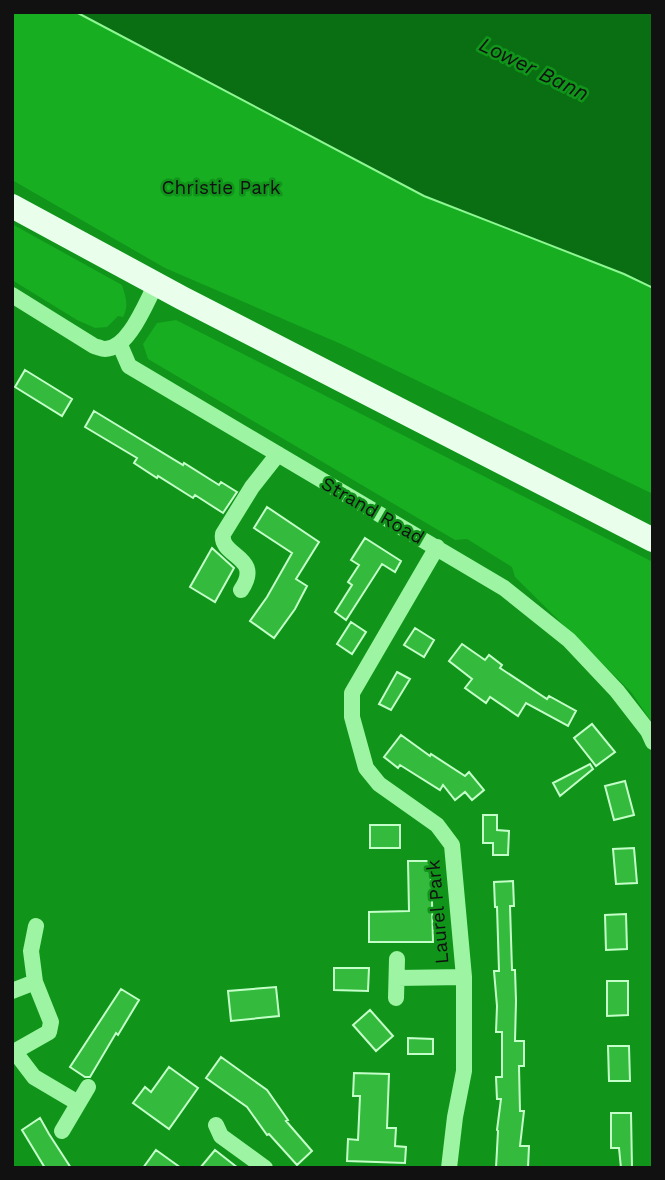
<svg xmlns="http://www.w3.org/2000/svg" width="665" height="1180" font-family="'Work Sans',sans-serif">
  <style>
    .green { fill: #17ae21 }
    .water { fill: #096f12; stroke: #8ef793; stroke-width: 2 }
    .building { fill: #34bb3d; stroke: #c4fec8; stroke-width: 2 }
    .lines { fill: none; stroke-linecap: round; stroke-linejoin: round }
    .minor { stroke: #9df4a2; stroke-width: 16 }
    .primary { stroke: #e9ffec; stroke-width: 24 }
    .labels { text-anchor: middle; stroke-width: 5; stroke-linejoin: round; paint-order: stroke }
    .park-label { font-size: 19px; fill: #111; stroke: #10941a }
    .street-label { font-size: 19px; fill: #111; stroke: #10941a }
    .water-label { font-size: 21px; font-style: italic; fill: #111; stroke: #10941a }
  </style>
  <rect width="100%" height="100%" fill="#10941a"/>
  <path class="green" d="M12 12H163L653 289V494L341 344 165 268 12 180Z
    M12 224 122 285C126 297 129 306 123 317L118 316 107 327 95 328 77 320 12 280Z
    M176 320 653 562V724L631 692 515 577 512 567 467 539 455 540 148 359 143 344 157 323Z"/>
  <path class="water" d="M76 12H653V288L624 274 424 196Z"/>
  <path class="building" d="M25 370 72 399 62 416 15 387Z
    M94 411 183 465 184 463 219 485 221 482 237 492 223 513 195 495 193 498 158 476 157 478 134 463 137 458 85 427Z
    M267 507 319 542 296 579 307 586 295 609 274 638 250 621 267 597 292 553 254 528Z
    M365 538 401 561 395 572 382 564 346 620 335 612 352 585 348 582 359 565 351 560Z
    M212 548 234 568 215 602 190 587Z
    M351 622 366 632 352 654 337 644Z
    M415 628 434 640 424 657 404 645Z
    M462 644 485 660 489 655 502 665 500 668 547 699 549 696 576 711 568 726 526 703 518 716 490 697 486 703 465 688 472 679 449 661Z
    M397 672 410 679 391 710 379 704Z
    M592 724 615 752 596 766 574 738Z
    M401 735 430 756 431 754 465 776 469 772 484 790 472 800 465 792 455 800 443 785 440 790 400 765 398 768 384 757Z
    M590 764 593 769 560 796 553 783Z
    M625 781 634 815 614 820 605 786Z
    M483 815H497V830L509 831 508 855H493V843H483Z
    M370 825H400V848H370Z
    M634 848 637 883 616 884 613 849Z
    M408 861H431L433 942H369V912L409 911Z
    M513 881 514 906H510L512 970H515L516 1001 515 1041H524V1066H519L520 1111H524L520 1146H529L528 1168H496L498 1131 497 1130 501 1099H497L496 1077H502V1032H496L497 1006 494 971H499L497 907H495L494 882Z
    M626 914 627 949 606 950 605 915Z
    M334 968H369L368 991 334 990Z
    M607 981H628V1015L607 1016Z
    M276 987 279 1016 231 1021 228 991Z
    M121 989 139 1000 118 1035 116 1033 90 1077H85L70 1067Z
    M370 1010 393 1036 376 1051 353 1025Z
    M408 1038 433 1039V1054H408Z
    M608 1046H629L630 1081H609Z
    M221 1057 267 1090 288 1120 286 1121 312 1151 297 1165 269 1134 267 1135 247 1107 206 1078Z
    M169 1067 198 1088 169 1129 133 1103 145 1087 151 1092Z
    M354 1073 389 1074 387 1128H396L395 1146 406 1147 405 1163 347 1161 348 1139 358 1140 360 1096H353Z
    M611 1113H631L632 1168H621L619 1148H611Z
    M40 1118 49 1134 71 1168H45L22 1130Z
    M156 1150 181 1168H143Z
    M215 1150 238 1168H200Z"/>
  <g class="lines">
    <path class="minor" d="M12 295 94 346C98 347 102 349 105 349 129 349 146 302 156 284
      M120 345 129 366 504 588 569 640 617 691 648 731 653 742
      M437 547 352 693V717L366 768 379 784 437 825 452 845 464 977V1071L455 1117 449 1168
      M241 590C264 556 219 557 223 534L252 487 278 454
      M397 978 464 977
      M12 991 35 982
      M396 998 397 959
      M15 1052 34 1077 78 1103
      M12 1053 49 1032 51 1022 35 982 31 951 36 926
      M216 1125 221 1136 265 1168
      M62 1131 88 1087"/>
    <path class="primary" d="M12 206 182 298 653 540"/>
  </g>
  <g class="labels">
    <g class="park-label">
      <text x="221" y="194">Christie Park</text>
    </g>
    <g class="street-label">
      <text transform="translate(373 510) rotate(30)" y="7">Strand Road</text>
      <text transform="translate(437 912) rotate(-95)" y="7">Laurel Park</text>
    </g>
    <g class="water-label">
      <text transform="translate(534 69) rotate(26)" y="7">Lower Bann</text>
    </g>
  </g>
  <rect width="665" height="1180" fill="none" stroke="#111111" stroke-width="28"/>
</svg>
